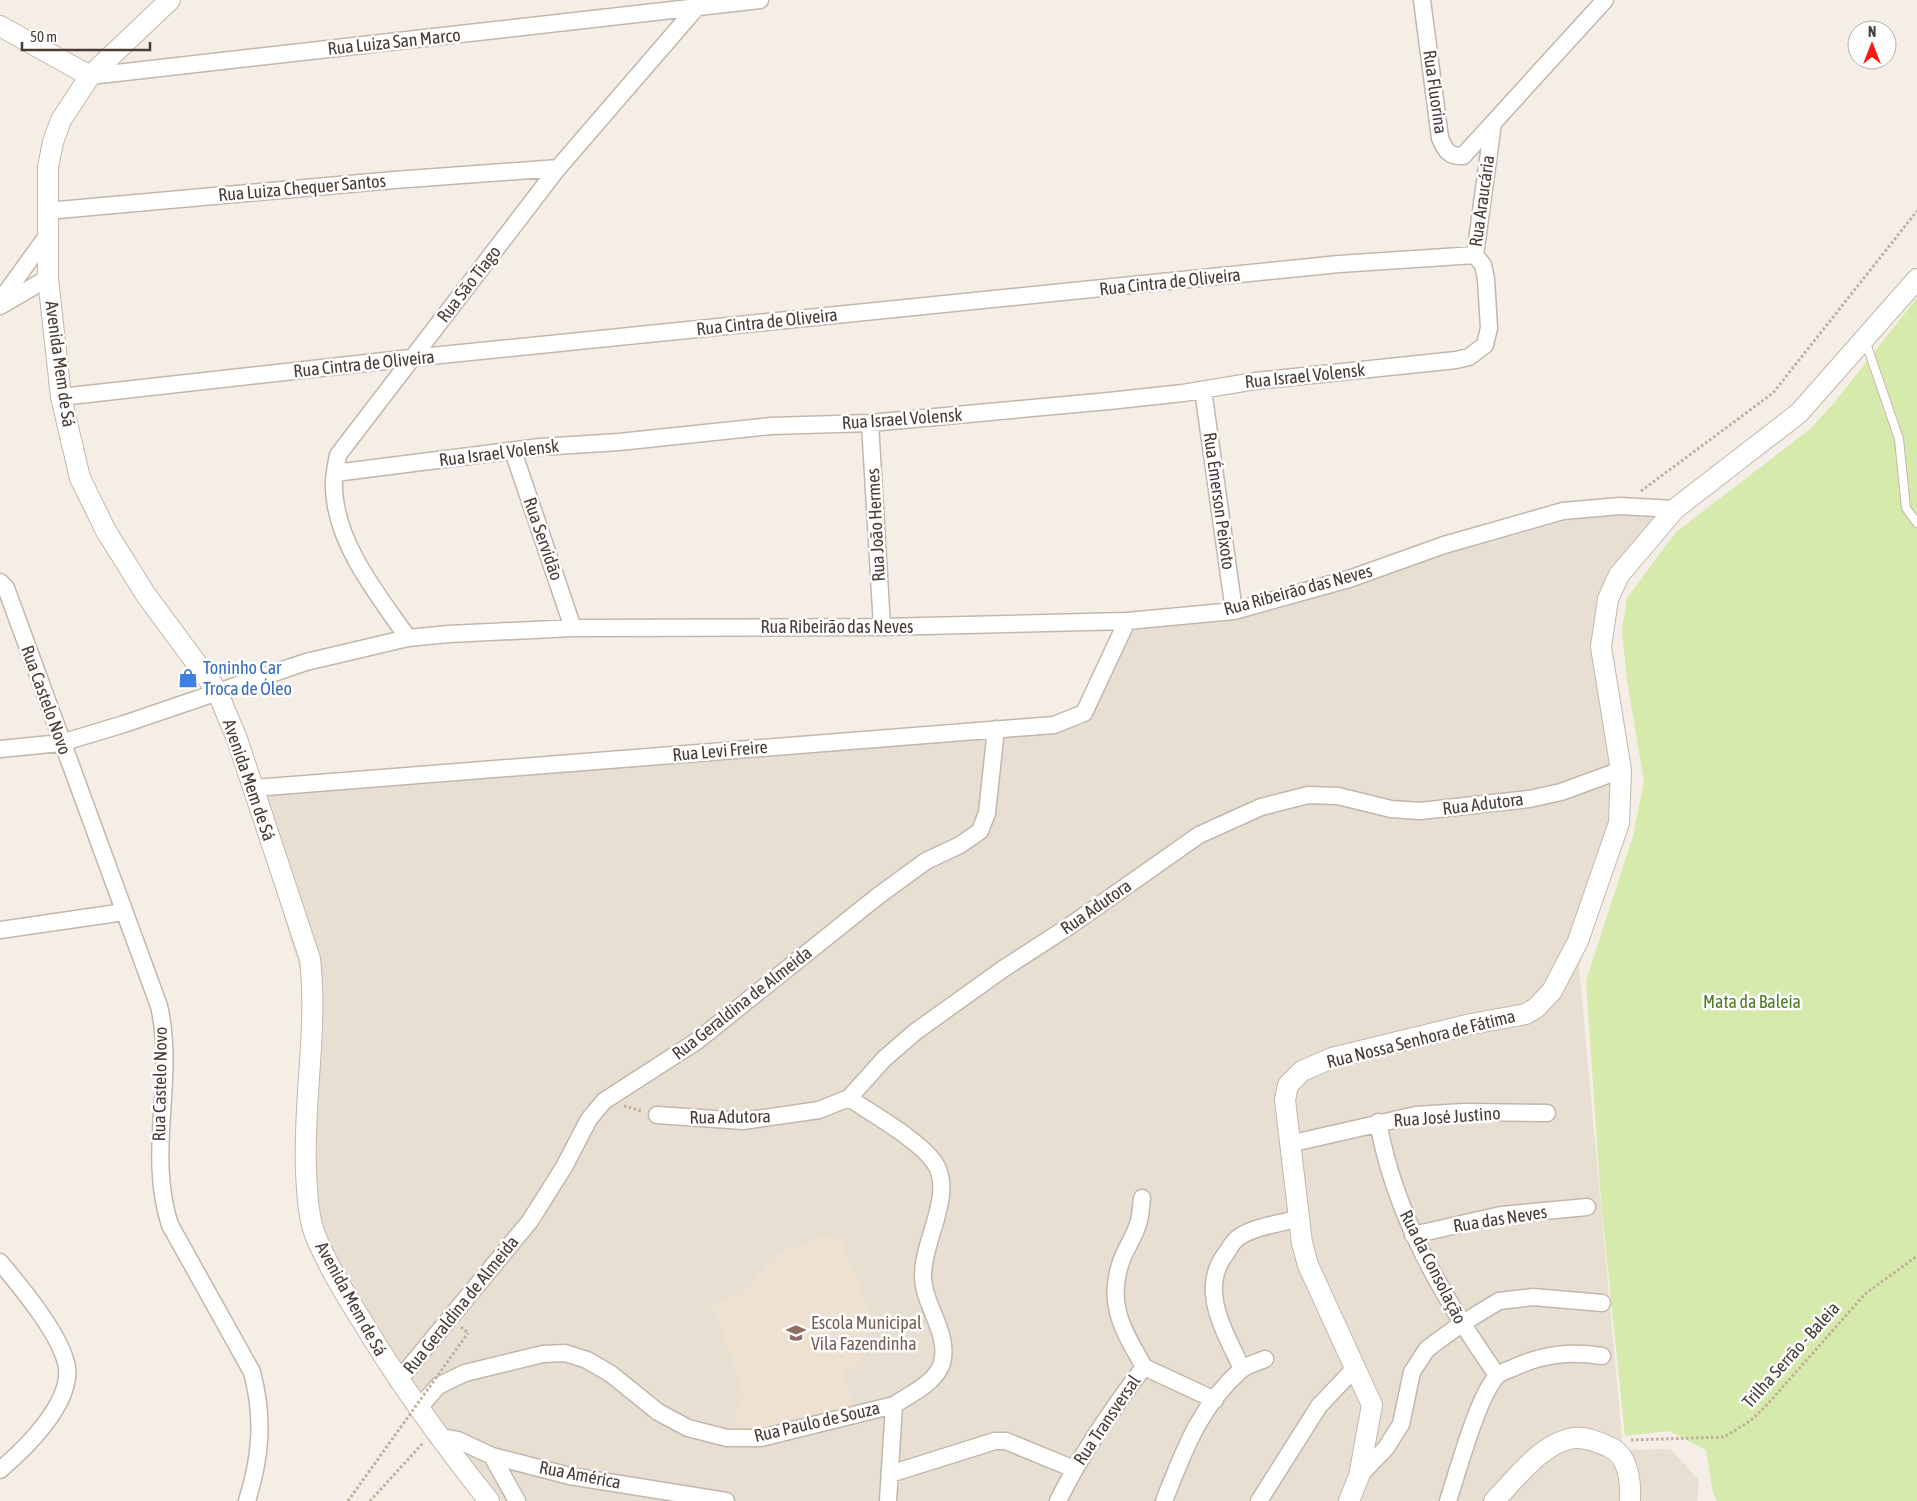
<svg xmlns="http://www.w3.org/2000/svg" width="1917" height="1501" font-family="'Asap Condensed',sans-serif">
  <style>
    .residential { fill: #e8dfd3 }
    .education { fill: #eee1cf }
    .green { fill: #d6eaac }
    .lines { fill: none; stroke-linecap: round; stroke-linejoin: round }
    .service-casing { stroke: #c3b7ab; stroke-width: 10 }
    .minor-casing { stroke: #c3b7ab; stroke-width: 19 }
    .tertiary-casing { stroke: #c3b7ab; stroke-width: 22 }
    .path { stroke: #c2ae98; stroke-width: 3; stroke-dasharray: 2.5 2.5; stroke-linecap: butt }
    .service { stroke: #fff; stroke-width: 8 }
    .minor { stroke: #fff; stroke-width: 16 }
    .tertiary { stroke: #fff; stroke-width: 20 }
    .path-bridge { stroke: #c2ae98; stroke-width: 3; stroke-dasharray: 2.5 2.5; stroke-linecap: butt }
    .labels { text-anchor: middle; stroke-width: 5; stroke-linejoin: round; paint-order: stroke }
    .street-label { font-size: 18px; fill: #473d35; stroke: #fff }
    .shop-label { font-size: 18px; fill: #366cbe; stroke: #fff; text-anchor: start }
    .park-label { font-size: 18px; fill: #507c25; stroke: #fff }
    .education-label { font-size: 18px; fill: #785e54; stroke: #fff; text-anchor: start }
  </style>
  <rect width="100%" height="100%" fill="#f4eee6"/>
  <path class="residential" d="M1609 509 1655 516 1619 575 1602 647 1627 807 1579 966 1623 1450 1670 1449 1699 1480 1697 1501H475L394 1389 314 1242 308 1154 320 1036 247 794 1083 725 1121 626 1227 615Z"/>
  <path class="education" d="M827 1235 831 1241 841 1240 877 1330 862 1336 867 1350 861 1361 843 1373 854 1409 810 1422 798 1416 743 1436 734 1411 746 1399 712 1304 744 1293 774 1255Z"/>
  <path class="green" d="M1917 298V1501H1717L1713 1493 1706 1450 1669 1431 1625 1436 1601 1202 1586 981 1633 836 1644 782 1627 681 1622 631 1627 598 1676 532 1809 430 1833 404Z"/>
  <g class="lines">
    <defs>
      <path id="service" d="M1865 340 1899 439 1906 508 1917 523"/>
      <path id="minor" d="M1422 0 1440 138C1445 150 1449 157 1463 156L1605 0
        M90 76 760 0
        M47 211 394 180 558 168
        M0 301 47 236
        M0 306 48 278
        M1203 390 1234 611
        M61 397 411 358 1339 264 1475 255
        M870 423 882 627
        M513 451 573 628
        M335 473 540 447 619 442 771 426 870 423 1109 401 1183 393 1255 381 1456 360 1469 357 1485 345 1489 328 1486 279 1483 265 1475 255 1493 123
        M0 582 6 588 159 1006C176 1079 146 1151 170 1225L252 1372C264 1417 261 1457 247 1501
        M408 638C378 595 336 544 334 489 333 478 336 466 338 455L558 168 697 7
        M0 749 61 743 124 724 306 662 408 638 449 634 573 628 882 627 1127 621 1234 611 1349 579 1444 545 1563 511 1620 506 1675 509
        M254 788 1054 725 1084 713 1127 621
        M0 930 124 912
        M849 1098C872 1114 919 1140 934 1162 956 1192 922 1242 923 1276 923 1305 950 1333 942 1363 936 1383 910 1394 894 1405L888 1501
        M657 1115 743 1121 819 1110 849 1098 884 1059 915 1032 1003 969 1071 925 1199 835 1261 807 1308 795 1338 796 1391 809 1420 811 1529 799 1561 792 1621 770
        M1378 1122C1395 1216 1443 1298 1497 1375
        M1289 1144 1416 1115 1464 1112 1547 1113
        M1413 1235 1501 1215 1587 1207
        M0 1262C20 1286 63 1337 67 1368 71 1404 26 1448 0 1470
        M1144 1367 1215 1400
        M1242 1369C1225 1331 1197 1289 1227 1252 1230 1247 1234 1240 1239 1237 1256 1226 1278 1224 1297 1219
        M398 1381 530 1221 564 1167 589 1119 604 1101 697 1041 878 896 926 861 960 845 980 831 987 813 996 729
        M418 1409 438 1386 465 1373 543 1354 565 1353 587 1360 611 1374 658 1412 688 1428 727 1438H761L894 1405
        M437 1436 458 1440 492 1456 570 1476 726 1501
        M492 1456 517 1501
        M890 1474 995 1441H1006L1074 1469
        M1359 1476 1386 1448 1401 1424 1412 1372 1427 1349 1461 1324 1499 1301 1533 1297 1602 1303
        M1058 1501C1082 1452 1111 1410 1144 1367 1124 1331 1106 1305 1121 1262 1125 1249 1134 1238 1138 1224 1141 1216 1141 1206 1142 1198
        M1164 1501C1184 1451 1199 1407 1241 1370 1247 1365 1258 1362 1265 1359
        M1259 1501 1319 1406 1356 1367
        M1448 1501C1458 1471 1477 1399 1496 1377 1500 1372 1508 1370 1513 1368 1543 1354 1570 1351 1602 1356"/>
      <path id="tertiary" d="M170 0 90 76 61 120 53 142 48 167V278L61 397 80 478 106 531 146 595 217 691 237 739 310 959C318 1030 303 1100 306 1171 307 1193 308 1221 318 1242 330 1269 346 1296 362 1321 400 1385 443 1443 489 1501
        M0 26 90 76
        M1349 1501 1359 1476 1372 1405 1308 1265 1302 1243 1285 1100 1288 1085 1302 1071 1332 1058 1471 1024 1526 1014 1536 1008 1552 991 1578 941 1619 823 1621 770 1601 647 1608 599 1619 575 1675 509 1799 413 1917 279
        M1494 1501C1515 1480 1542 1442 1574 1438 1586 1437 1596 1441 1607 1446 1629 1454 1631 1480 1630 1501"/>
    </defs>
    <use href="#service" class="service-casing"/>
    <use href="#minor" class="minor-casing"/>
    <use href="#tertiary" class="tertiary-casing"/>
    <path class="path" d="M1641 491 1773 393 1917 211
      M624 1106 642 1111
      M461 1327 468 1333
      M1631 1440 1724 1437 1750 1421 1765 1407 1865 1294 1917 1256
      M370 1501 423 1443"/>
    <use href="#service" class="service"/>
    <use href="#minor" class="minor"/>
    <use href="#tertiary" class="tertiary"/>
    <path class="path-bridge" d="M348 1501 468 1333"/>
  </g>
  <defs>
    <symbol id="shop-bare" viewBox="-9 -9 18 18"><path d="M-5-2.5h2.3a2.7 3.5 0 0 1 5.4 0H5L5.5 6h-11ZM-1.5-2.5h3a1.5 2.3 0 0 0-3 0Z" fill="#3f7fe0" stroke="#fff" stroke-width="2.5" paint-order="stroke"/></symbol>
    <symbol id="school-bare" viewBox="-9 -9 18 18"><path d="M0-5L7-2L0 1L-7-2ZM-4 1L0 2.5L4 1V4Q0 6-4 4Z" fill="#8d6e63" stroke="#fff" stroke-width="2.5" paint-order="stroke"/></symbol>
  </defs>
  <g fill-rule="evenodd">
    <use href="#shop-bare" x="174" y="664" width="28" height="28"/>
    <use href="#school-bare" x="782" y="1319" width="28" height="28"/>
  </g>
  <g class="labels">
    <g class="street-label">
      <text transform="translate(394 42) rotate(-6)" y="6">Rua Luiza San Marco</text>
      <text transform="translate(1435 92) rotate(82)" y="6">Rua Fluorina</text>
      <text transform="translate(302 188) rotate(-5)" y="6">Rua Luiza Chequer Santos</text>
      <text transform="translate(1482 201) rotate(-82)" y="6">Rua Araucária</text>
      <text transform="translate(1170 282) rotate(-6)" y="6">Rua Cintra de Oliveira</text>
      <text transform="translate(469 284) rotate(-52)" y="6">Rua São Tiago</text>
      <text transform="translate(767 322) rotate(-6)" y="6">Rua Cintra de Oliveira</text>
      <text transform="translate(60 364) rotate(82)" y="6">Avenida Mem de Sá</text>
      <text transform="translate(364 364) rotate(-6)" y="6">Rua Cintra de Oliveira</text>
      <text transform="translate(1305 376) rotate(-6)" y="6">Rua Israel Volensk</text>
      <text transform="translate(902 419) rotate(-4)" y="6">Rua Israel Volensk</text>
      <text transform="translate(499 453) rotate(-7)" y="6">Rua Israel Volensk</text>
      <text transform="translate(1219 501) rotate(82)" y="6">Rua Émerson Peixoto</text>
      <text transform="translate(876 525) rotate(-93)" y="6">Rua João Hermes</text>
      <text transform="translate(543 539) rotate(71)" y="6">Rua Servidão</text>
      <text transform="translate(1298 590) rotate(-15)" y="6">Rua Ribeirão das Neves</text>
      <text x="837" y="633">Rua Ribeirão das Neves</text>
      <text transform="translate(46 700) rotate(70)" y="6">Rua Castelo Novo</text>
      <text transform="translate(720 751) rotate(-5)" y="6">Rua Levi Freire</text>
      <text transform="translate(249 780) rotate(71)" y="6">Avenida Mem de Sá</text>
      <text transform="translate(1483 804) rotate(-7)" y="6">Rua Adutora</text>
      <text transform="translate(1096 907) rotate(-35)" y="6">Rua Adutora</text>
      <text transform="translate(742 1003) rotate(-38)" y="6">Rua Geraldina de Almeida</text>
      <text transform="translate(1421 1039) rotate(-14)" y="6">Rua Nossa Senhora de Fátima</text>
      <text transform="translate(160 1084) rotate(-89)" y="6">Rua Castelo Novo</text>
      <text transform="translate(730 1117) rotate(-1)" y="6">Rua Adutora</text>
      <text transform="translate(1447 1117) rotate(-4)" y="6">Rua José Justino</text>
      <text transform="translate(1500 1219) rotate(-9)" y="6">Rua das Neves</text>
      <text transform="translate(1433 1267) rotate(63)" y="6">Rua da Consolação</text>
      <text transform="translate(351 1299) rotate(61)" y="6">Avenida Mem de Sá</text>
      <text transform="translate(461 1305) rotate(-51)" y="6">Rua Geraldina de Almeida</text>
      <text transform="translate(1791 1355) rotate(-48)" y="6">Trilha Serrão - Baleia</text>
      <text transform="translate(1107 1420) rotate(-56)" y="6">Rua Transversal</text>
      <text transform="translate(817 1422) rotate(-13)" y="6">Rua Paulo de Souza</text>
      <text transform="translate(580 1475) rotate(11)" y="6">Rua América</text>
    </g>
    <g class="shop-label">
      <text x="203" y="674">Toninho Car<tspan x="203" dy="21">Troca de Óleo</tspan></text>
    </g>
    <g class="park-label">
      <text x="1752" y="1008">Mata da Baleia</text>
    </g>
    <g class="education-label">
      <text x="811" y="1329">Escola Municipal<tspan x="811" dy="21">Vila Fazendinha</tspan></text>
    </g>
  </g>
  <g transform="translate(1872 45)"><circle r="24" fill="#ffffff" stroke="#b5b1ae"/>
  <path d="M0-4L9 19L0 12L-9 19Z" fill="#ff1812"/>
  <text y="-8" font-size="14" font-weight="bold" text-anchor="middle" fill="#473d35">N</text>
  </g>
  <path d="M22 42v8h128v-8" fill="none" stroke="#473d35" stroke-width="2.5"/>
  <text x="30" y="42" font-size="15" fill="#473d35" stroke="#ffffff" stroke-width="4" paint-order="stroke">50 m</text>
</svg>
